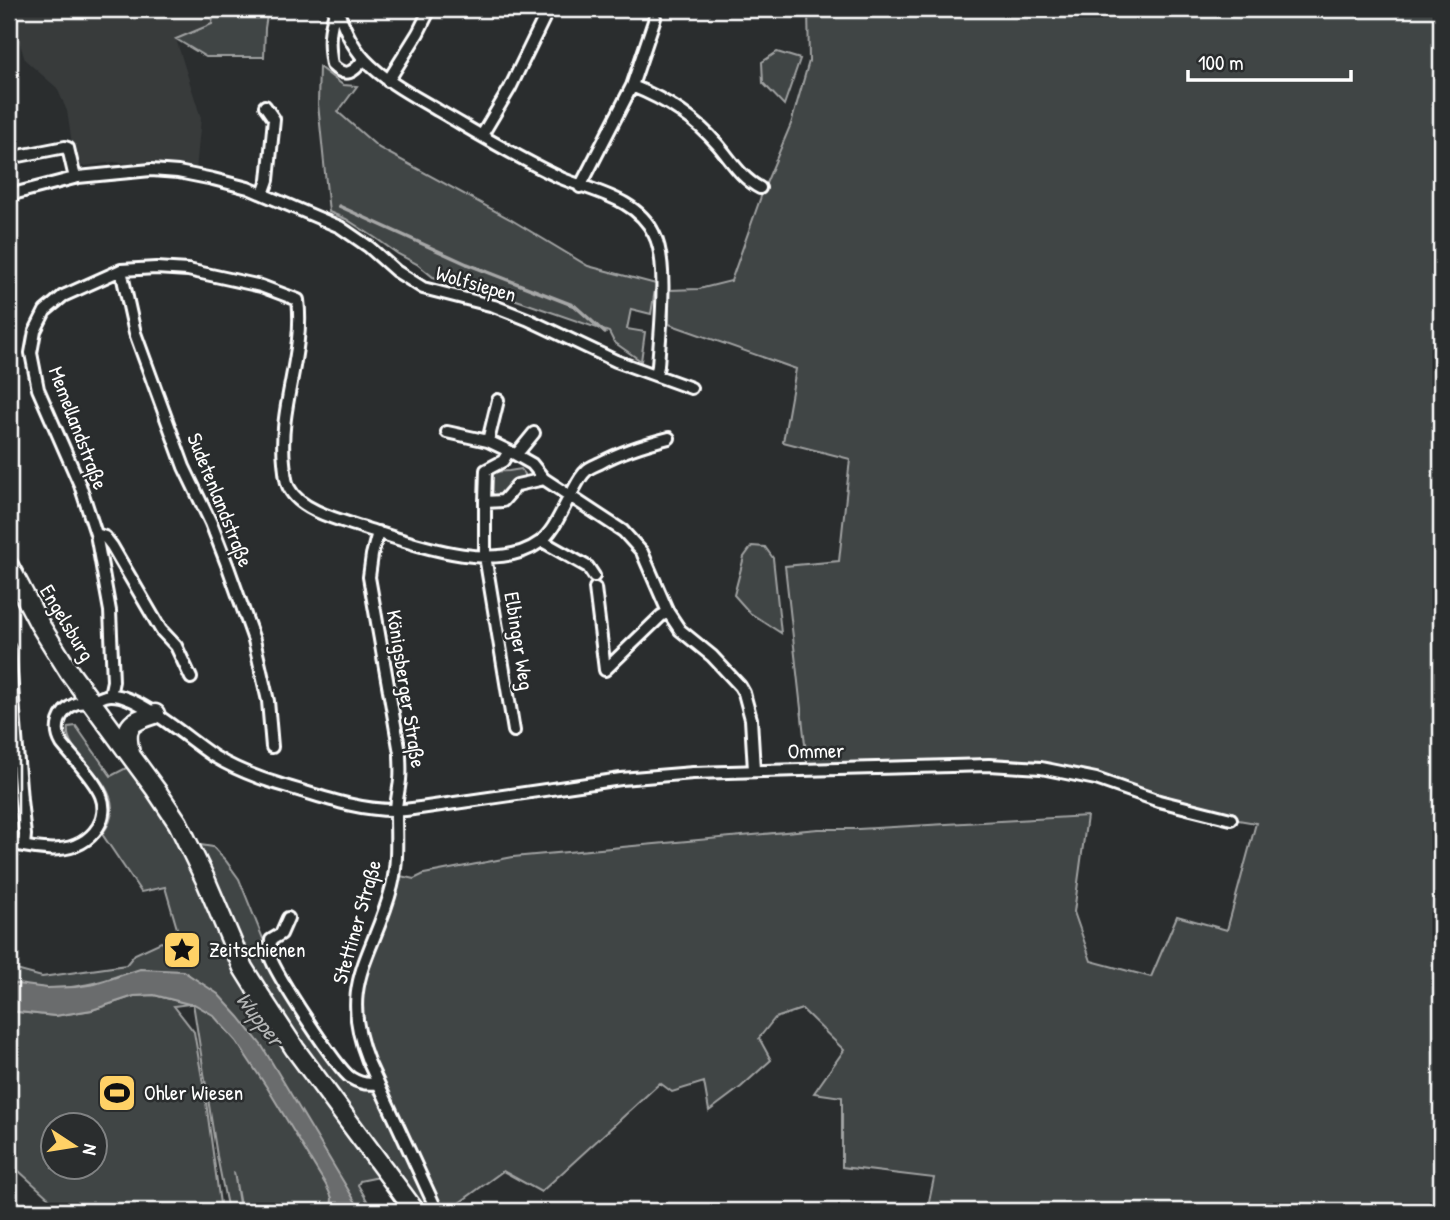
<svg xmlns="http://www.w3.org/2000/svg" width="1450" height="1220" font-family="'Patrick Hand',sans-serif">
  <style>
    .built { fill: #373a3b }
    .green { fill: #414445; stroke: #a0a2a2; stroke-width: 2; fill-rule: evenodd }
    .water { fill: #6a6c6d; stroke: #a6a7a7; stroke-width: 2 }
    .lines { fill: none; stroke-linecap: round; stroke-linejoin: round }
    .stream { stroke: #a6a7a7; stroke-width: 3.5 }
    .minor-casing { stroke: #fff; stroke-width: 16 }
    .primary-casing { stroke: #fff; stroke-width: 23 }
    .minor { stroke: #2a2d2e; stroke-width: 10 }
    .primary { stroke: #2a2d2e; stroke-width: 18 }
    .labels { text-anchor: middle; stroke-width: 5; stroke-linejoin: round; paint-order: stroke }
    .street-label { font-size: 21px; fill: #fff; stroke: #2a2d2e }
    .poi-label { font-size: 21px; fill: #fff; stroke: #2a2d2e; text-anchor: start }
    .water-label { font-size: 23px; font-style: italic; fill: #b4b6b6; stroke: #2a2d2e }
  </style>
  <rect width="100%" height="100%" fill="#2a2d2e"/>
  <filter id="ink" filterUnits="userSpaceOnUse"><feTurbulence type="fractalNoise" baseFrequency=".0143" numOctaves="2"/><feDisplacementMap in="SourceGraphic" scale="14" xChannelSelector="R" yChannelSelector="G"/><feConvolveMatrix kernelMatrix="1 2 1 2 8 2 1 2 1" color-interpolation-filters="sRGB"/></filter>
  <g filter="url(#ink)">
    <path class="built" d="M15 9H214L212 24 176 39 201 118 196 171 114 162 78 167 72 144 67 111 57 88 25 60 14 25Z"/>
    <path class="green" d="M214 9H268L265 28 264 57H206L176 39 212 24Z
      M808 9H1441V1211H927L934 1178 842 1167V1097L814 1093 844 1050 802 1009 775 1018 759 1038 771 1060 741 1087 709 1111 704 1082 672 1092 660 1083 541 1192 503 1171 448 1211H443L378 1072 364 1034 360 1006 363 979 400 876 414 879 424 874 513 857 818 829H858L1087 816 1074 912 1091 961 1151 977 1177 916 1227 930 1256 823 1215 816 1041 768 808 771 785 566 839 561 850 459 783 442 796 369 669 324V290L699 289 731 281 764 188 791 124 809 61Z
      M777 52 800 59 784 105 763 83 762 62Z
      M319 67 343 85 357 86 338 112 379 148 510 219 588 266 656 284 651 314 631 309 627 329 645 332 641 361 614 342 609 332 502 295 433 277 417 264 398 254 377 239 346 219 329 212 318 104Z
      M521 469 525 474V478L504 496 491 498 487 472 509 471Z
      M752 546 765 547 773 558 781 633 750 613 734 595 744 557Z
      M76 726 111 776 128 767 182 842 213 847 226 861 239 879 270 956 321 1040 366 1089 372 1090 377 1097 400 1142 430 1211H429L391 1169 379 1177 360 1181 358 1185 373 1211H361L350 1195 338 1211H241L234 1172 240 1210 228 1211 217 1156 193 1003 198 1005 123 974C99 983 74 989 47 988 35 988 21 985 9 983V968L42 977 126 965 135 954 161 942 180 949 178 932 165 887 141 892 102 834C139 788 62 758 68 727Z
      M154 995 189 1004 174 1006 194 1032 205 1095 221 1211H56L51 1200 9 1162V1011L55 1016 92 1010 134 996ZM52 1126H94V1168H52Z"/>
    <path class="water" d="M140 969 183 971 218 994 239 1017 262 1046 361 1211H351L349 1209 331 1211 332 1198 326 1185 268 1089 236 1041 213 1015 194 1004H189L154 995 134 996 92 1010 55 1016 9 1011V983L47 988 75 987 95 984Z"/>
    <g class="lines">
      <path class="stream" d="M339 206 467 264 575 306 605 333"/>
      <defs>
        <path id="minor" d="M336 9C329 30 328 43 332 65 346 79 354 72 364 59
          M337 9C344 27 351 45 365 60 386 82 414 96 439 111 479 134 519 159 561 178 594 192 637 198 654 234 669 262 660 332 658 366L656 375
          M388 81 418 33 430 9
          M632 86 655 18
          M482 135 510 88 546 14
          M9 158 65 147 68 148 75 178
          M580 187 632 86C665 99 695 118 718 145 731 160 741 178 760 188
          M263 194 268 180 274 119 265 106
          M9 195 78 177 151 170 178 172 213 179 248 188 340 227 369 247 396 271 423 288 494 306 527 319 616 361 691 388
          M121 270 135 333 184 467 211 523 228 567 254 640 268 701 272 747
          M447 432 488 441 509 451 532 464 544 479
          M488 441 498 400
          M516 455 534 433
          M485 502 486 470 503 461 509 451
          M378 532 372 555 369 577 400 753C400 762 401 771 400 780 399 790 396 801 396 812 396 837 398 862 392 886 374 957 337 983 368 1061L437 1211
          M96 534 105 537 112 546 161 630 176 646 191 678
          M542 541 588 567 594 576
          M595 588 605 670 661 616 668 612
          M9 648 21 800 25 835 24 846
          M110 695 113 681 110 611 96 534 80 485 38 389 31 353 35 331 45 311 63 296 121 270 156 268 188 270 261 286 298 300C305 354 278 407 284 462 285 470 285 481 289 488 301 512 344 521 367 529 414 544 496 575 540 542 554 531 561 512 569 498 574 490 579 477 586 471 589 467 596 465 600 463 622 451 645 444 669 438
          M514 731 485 556V502L503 501 517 485 544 479 623 531 642 552 668 612 680 630 712 656 740 686 744 693 751 719 754 770
          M9 843C39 850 78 858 98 827 104 818 105 806 101 796 95 780 73 758 62 744 53 729 59 711 75 704 79 702 85 703 90 702 97 700 104 695 111 695 138 694 190 741 215 757 243 774 274 783 305 792 334 801 363 810 394 810 403 811 412 809 420 808L621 779 693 773 989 765 1041 768 1096 779 1159 801 1231 819
          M288 918 281 934 271 940C271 945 269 951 270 956 275 973 337 1069 351 1078 359 1083 368 1085 377 1083"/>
        <path id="primary" d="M9 566 40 625 70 673 156 790 178 823 206 881 243 968 261 997 295 1049 415 1211
          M130 753C124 726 129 722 155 714"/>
      </defs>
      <use href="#minor" class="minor-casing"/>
      <use href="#primary" class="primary-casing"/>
      <use href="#minor" class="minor"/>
      <use href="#primary" class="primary"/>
    </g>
  </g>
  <defs>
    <symbol id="sight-square" viewBox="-11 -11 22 22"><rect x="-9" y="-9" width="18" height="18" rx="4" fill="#ffd166" stroke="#2a2d2e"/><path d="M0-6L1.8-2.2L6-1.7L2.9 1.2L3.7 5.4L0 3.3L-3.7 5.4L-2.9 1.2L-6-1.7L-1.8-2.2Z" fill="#111"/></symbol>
    <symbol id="stadium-square" viewBox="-11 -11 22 22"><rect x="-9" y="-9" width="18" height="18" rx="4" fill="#ffd166" stroke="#2a2d2e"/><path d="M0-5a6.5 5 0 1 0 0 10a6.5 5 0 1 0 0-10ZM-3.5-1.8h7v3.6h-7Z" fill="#111"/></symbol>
  </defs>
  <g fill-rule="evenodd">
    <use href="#sight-square" x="160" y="928" width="44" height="44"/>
    <use href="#stadium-square" x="95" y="1071" width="44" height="44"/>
  </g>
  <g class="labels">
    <g class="street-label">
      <text transform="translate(476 284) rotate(16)" y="7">Wolfsiepen</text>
      <text transform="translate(78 428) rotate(69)" y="7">Memellandstraße</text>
      <text transform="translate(220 500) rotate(68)" y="7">Sudetenlandstraße</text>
      <text transform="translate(67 623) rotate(59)" y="7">Engelsburg</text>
      <text transform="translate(519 641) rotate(81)" y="7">Elbinger Weg</text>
      <text transform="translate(406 689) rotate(81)" y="7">Königsberger Straße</text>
      <text transform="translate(816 751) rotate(-1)" y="7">Ommer</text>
      <text transform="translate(357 922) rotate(-74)" y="7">Stettiner Straße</text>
    </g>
    <g class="poi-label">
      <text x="209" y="957">Zeitschienen</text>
      <text x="144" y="1100">Ohler Wiesen</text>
    </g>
    <g class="water-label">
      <text transform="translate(260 1019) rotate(52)" y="8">Wupper</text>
    </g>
  </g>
  <rect width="1450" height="1220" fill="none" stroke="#2a2d2e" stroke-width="35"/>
  <rect x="18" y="18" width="1415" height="1185" fill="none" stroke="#fff" stroke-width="2.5" filter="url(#ink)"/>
  <g transform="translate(74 1146) rotate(102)"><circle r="33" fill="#2a2d2e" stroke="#7f8182" stroke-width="2"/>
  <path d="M0-5L12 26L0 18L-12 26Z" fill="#ffd166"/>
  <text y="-10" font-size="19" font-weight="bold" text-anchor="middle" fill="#ffffff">N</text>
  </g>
  <path d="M1188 70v10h163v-10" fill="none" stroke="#ffffff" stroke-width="3.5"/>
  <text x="1198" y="70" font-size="21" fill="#ffffff" stroke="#2a2d2e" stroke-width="5" paint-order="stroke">100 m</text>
</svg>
